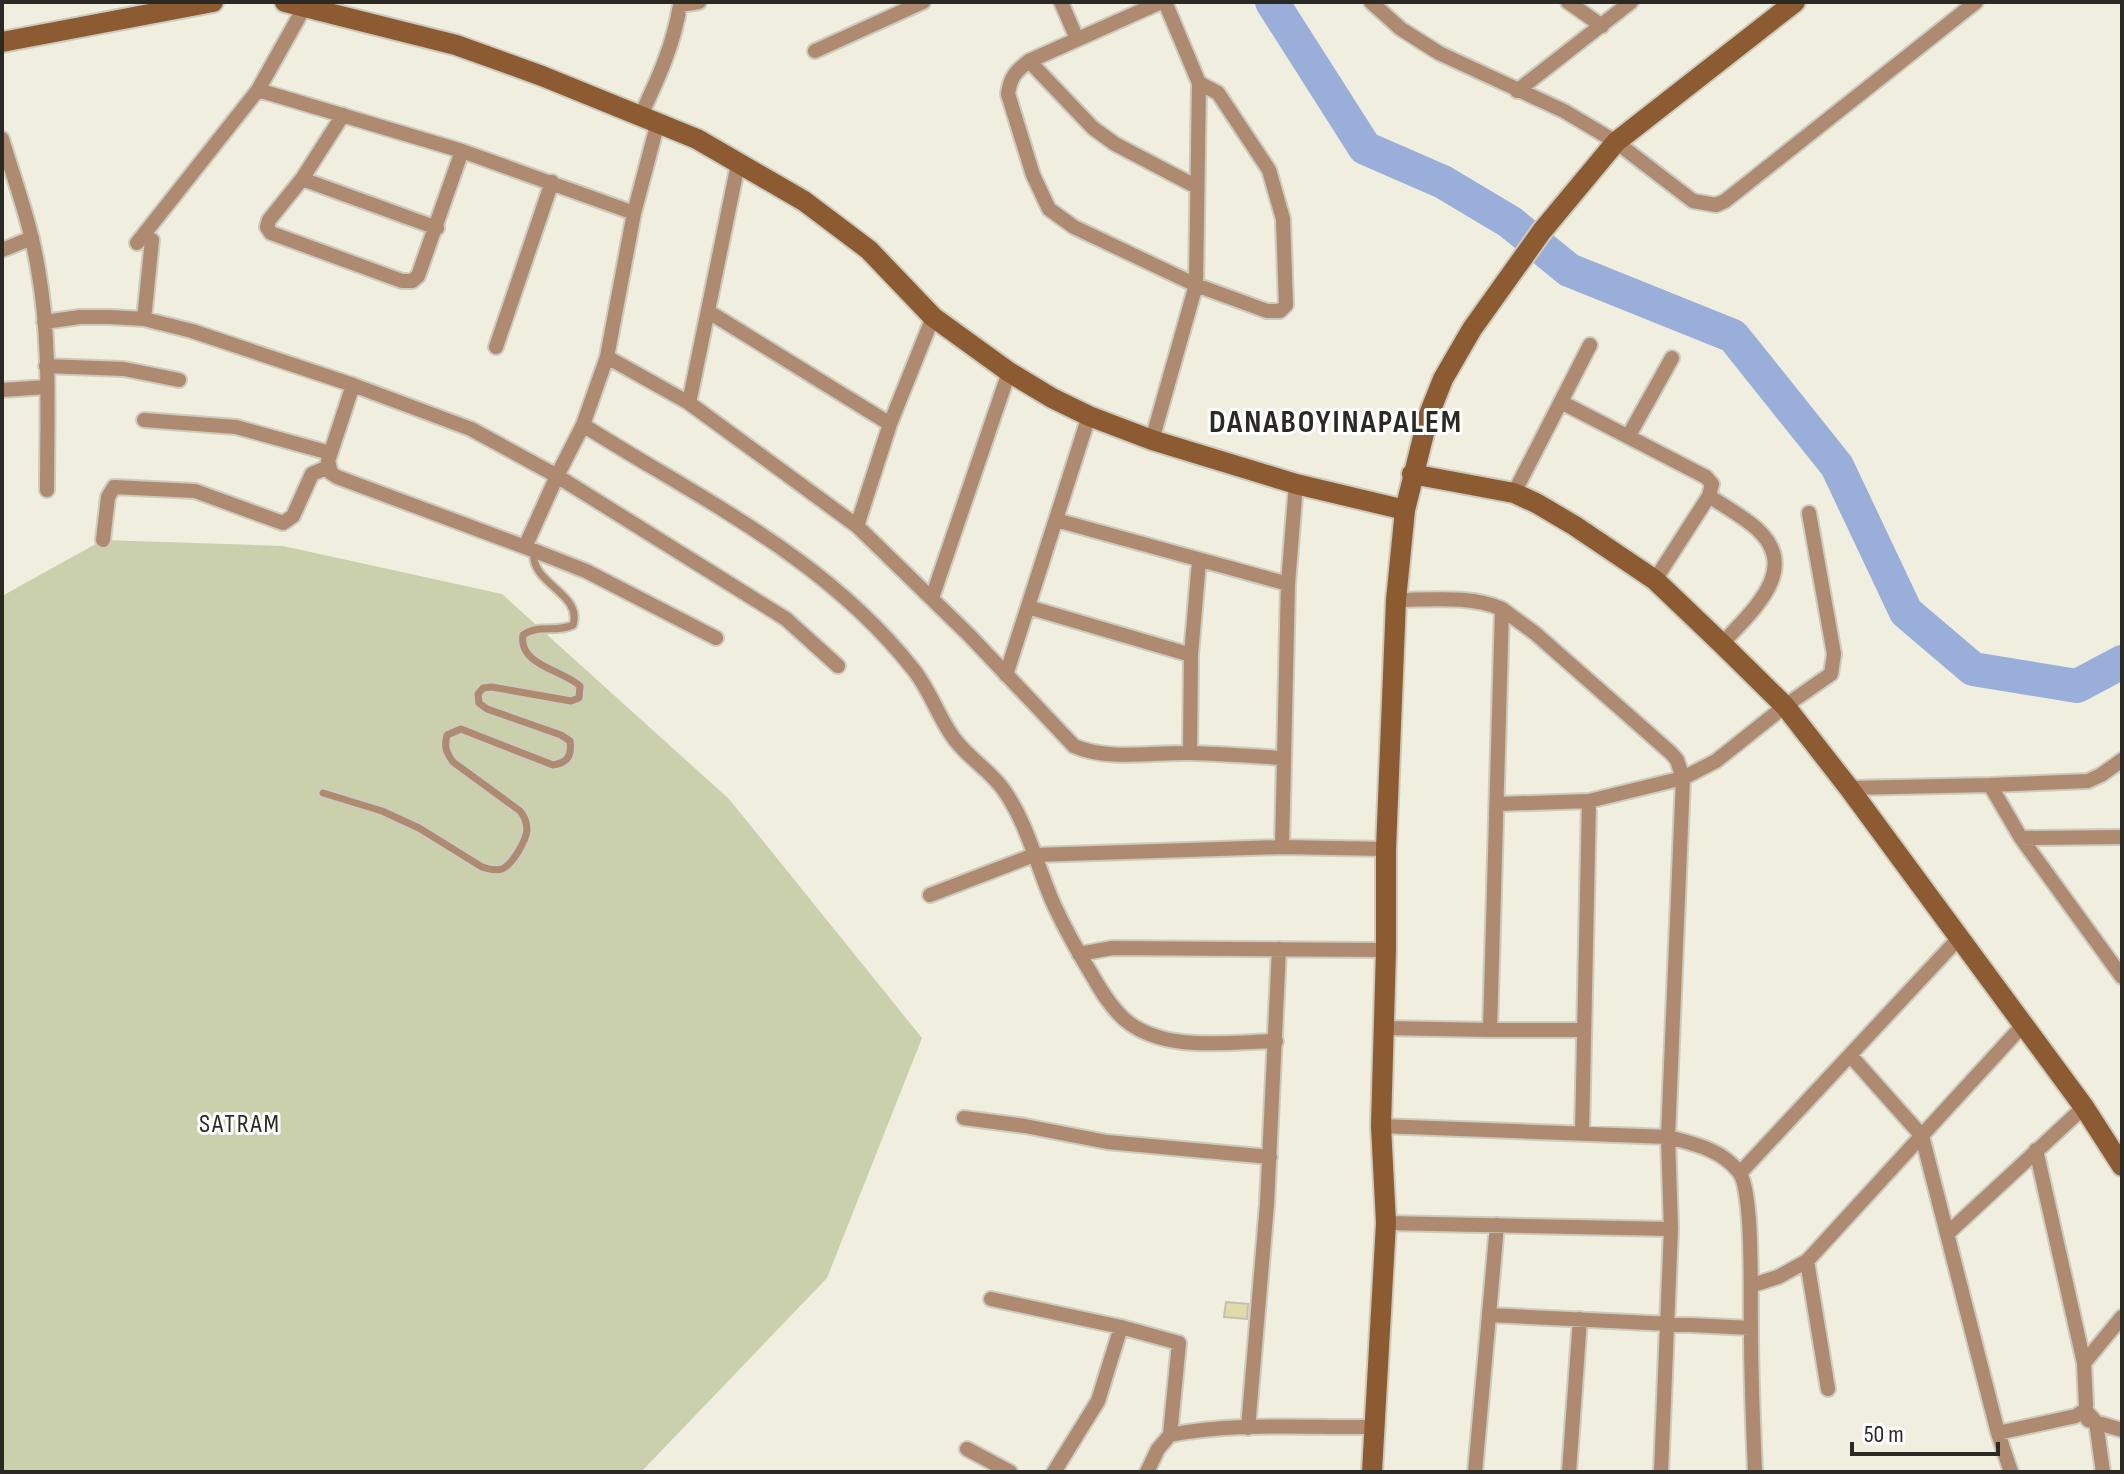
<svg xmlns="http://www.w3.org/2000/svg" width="2124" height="1474" font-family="'Sofia Sans Condensed',sans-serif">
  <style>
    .green { fill: #c9d0ab }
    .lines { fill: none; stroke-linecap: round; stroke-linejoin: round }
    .river { stroke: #99aed8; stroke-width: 34 }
    .building { fill: #e3daa9; stroke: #c3c0b2; stroke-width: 2 }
    .lane-casing { stroke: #cccbbd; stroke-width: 11 }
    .street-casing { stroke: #cccbbd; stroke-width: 18 }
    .secondary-casing { stroke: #cccbbd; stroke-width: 24 }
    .lane { stroke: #ad8a70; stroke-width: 7 }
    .street { stroke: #ad8a70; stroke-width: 14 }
    .secondary { stroke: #8c5b32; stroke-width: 20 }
    .labels { text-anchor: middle; stroke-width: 6; stroke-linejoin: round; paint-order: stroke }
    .neighbourhood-label { font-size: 26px; letter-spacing: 2px; fill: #2a2923; stroke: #fff }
    .district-label { font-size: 32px; font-weight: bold; letter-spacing: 2px; fill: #2a2923; stroke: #fff }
  </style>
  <rect width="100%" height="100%" fill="#f0eedf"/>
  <path class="green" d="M103 540 283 546 502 594 729 799 922 1038 827 1278 641 1472H2V596Z"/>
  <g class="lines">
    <path class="river" d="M1272 2 1365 148 1443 182 1510 222 1569 270 1733 336 1837 466 1906 612 1973 669 2077 686 2122 662"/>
  </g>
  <path class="building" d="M1226 1302 1248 1304 1247 1319 1224 1317Z"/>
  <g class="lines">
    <defs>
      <path id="lane" d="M323 793 382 811 419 828 482 867C488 869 495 871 502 869 512 865 526 841 527 830 527 822 525 817 520 811L453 762C446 752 444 747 447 735L461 729 553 765C568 763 572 755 570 741L561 735 487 709 479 703 478 694 483 688 492 687 571 701 579 698 580 686C563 670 518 665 523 635 537 624 557 633 573 625 583 593 529 584 534 551"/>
      <path id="street" d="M1061 2 1077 39
        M1161 2 1029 61 1093 128 1115 144 1197 187
        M1371 2 1401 29 1439 53 1564 111 1616 142 1693 201 1716 205 1725 201 1976 2
        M1568 2 1602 26
        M305 6 258 90 462 151 634 213 658 122
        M815 51 923 2
        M1029 61C1016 71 1010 77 1008 94L1033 175 1049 209 1074 227 1196 285 1267 311H1280L1286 305 1283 219 1269 170 1218 93 1199 83
        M1517 91 1631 2
        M343 115 302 179 269 220 267 227 271 233 402 281H412L418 276 462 151
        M641 115C658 79 674 44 680 5L699 2
        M2 139C15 182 31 225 38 269 51 341 47 417 47 490
        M302 179 437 228
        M137 243 258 90
        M2 250 32 238
        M709 312 890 424
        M144 319 152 240
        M44 322 80 317H110L144 319 192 331 353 385 471 429 557 476 583 425 607 357 634 213
        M496 347 552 182
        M607 357 689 403 857 526 969 635 1074 746C1108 761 1153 752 1191 753 1221 754 1253 756 1283 758
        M46 366 124 369 179 380
        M353 385 328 461 331 473 337 477 525 547 557 476 786 619 838 666
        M2 390 47 387
        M1561 402 1706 477 1712 484 1709 496 1655 580
        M689 403 738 164
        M144 420 236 427 330 453
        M583 425C700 499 825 557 913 669 931 691 939 720 956 741 970 759 990 771 1003 789 1028 824 1037 867 1054 905 1065 929 1078 952 1092 975 1101 991 1110 1006 1124 1019 1163 1053 1228 1042 1276 1041
        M1628 437 1672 358
        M1152 440 1196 285 1199 83 1165 2
        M1514 493 1590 345
        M1709 496C1724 506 1742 516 1756 528 1803 570 1750 612 1722 644
        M1056 520 1288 584
        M857 526 890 424 933 317
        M103 540 108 497 114 487 195 491 283 523 293 516 312 474 328 467
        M525 547 586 571 716 638
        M932 598 1009 372
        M1028 607 1191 655 1190 753
        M1502 609 1536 634 1671 753 1677 760 1683 778 1716 761 1785 706 1831 674 1834 654 1809 513
        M1191 655 1199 561
        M1006 675 1089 416
        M1990 785 2088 781 2101 775 2122 760
        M1849 788 1990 785 2021 838 2122 977
        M1498 804 1589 801
        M2021 838 2122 837
        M1282 847 1288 584 1296 484
        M930 895 1034 855 1282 847 1386 849
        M1079 954 1112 948 1386 950
        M1384 1028 1490 1030 1502 609C1471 595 1430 600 1396 600
        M1490 1030H1584
        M1850 1055 1922 1136 1998 1433 2011 1472
        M964 1118 1025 1126 1107 1142 1270 1157
        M1381 1126 1668 1137C1694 1144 1721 1149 1739 1172 1754 1192 1750 1301 1751 1330 1751 1377 1753 1425 1755 1472
        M1582 1134 1589 801 1683 778 1668 1137 1671 1229
        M1740 1173 1959 938
        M1386 1223 1671 1229 1661 1472
        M1947 1234 2084 1107
        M1807 1261 1828 1389
        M1753 1285 1778 1277 1807 1261 2024 1024
        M991 1299 1121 1327 1179 1343 1170 1435
        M1489 1315 1751 1328
        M2084 1363 2122 1317
        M2085 1410 2096 1422 2103 1472
        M2088 1420 2122 1430
        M1248 1428 1267 1204 1279 949
        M1998 1433 2076 1416 2085 1410 2086 1405 2084 1363 2036 1150
        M967 1449 1010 1472
        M1054 1472 1098 1401 1121 1327
        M1147 1472 1158 1449 1170 1435C1236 1422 1308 1428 1375 1427
        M1475 1472 1497 1225
        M1569 1472 1580 1319"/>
      <path id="secondary" d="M285 2 456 45 542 76 697 139 804 201 869 250 933 317 1009 372 1052 398 1089 416 1152 440 1296 484 1405 510
        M2 42 213 2
        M1412 474 1514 493 1536 503 1575 526 1655 580 1722 644 1785 706 1849 788 2084 1107 2122 1166
        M1372 1472 1386 1223 1381 1126 1386 950V849L1396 600 1405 510 1428 417 1443 379 1472 329 1542 231 1616 142 1795 2"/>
    </defs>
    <use href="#lane" class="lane-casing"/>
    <use href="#street" class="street-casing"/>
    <use href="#secondary" class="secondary-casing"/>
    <use href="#lane" class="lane"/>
    <use href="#street" class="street"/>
    <use href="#secondary" class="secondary"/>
  </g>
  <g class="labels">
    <g class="neighbourhood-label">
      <text x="240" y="1132">SATRAM</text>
    </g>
    <g class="district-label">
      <text x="1336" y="432">DANABOYINAPALEM</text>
    </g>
  </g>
  <rect width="2124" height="1474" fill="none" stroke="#2a2923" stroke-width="8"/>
  <path d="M1852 1442v12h146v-12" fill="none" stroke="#2a2923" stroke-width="4"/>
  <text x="1864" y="1442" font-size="24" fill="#2a2923" stroke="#ffffff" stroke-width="6" paint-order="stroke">50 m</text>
</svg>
